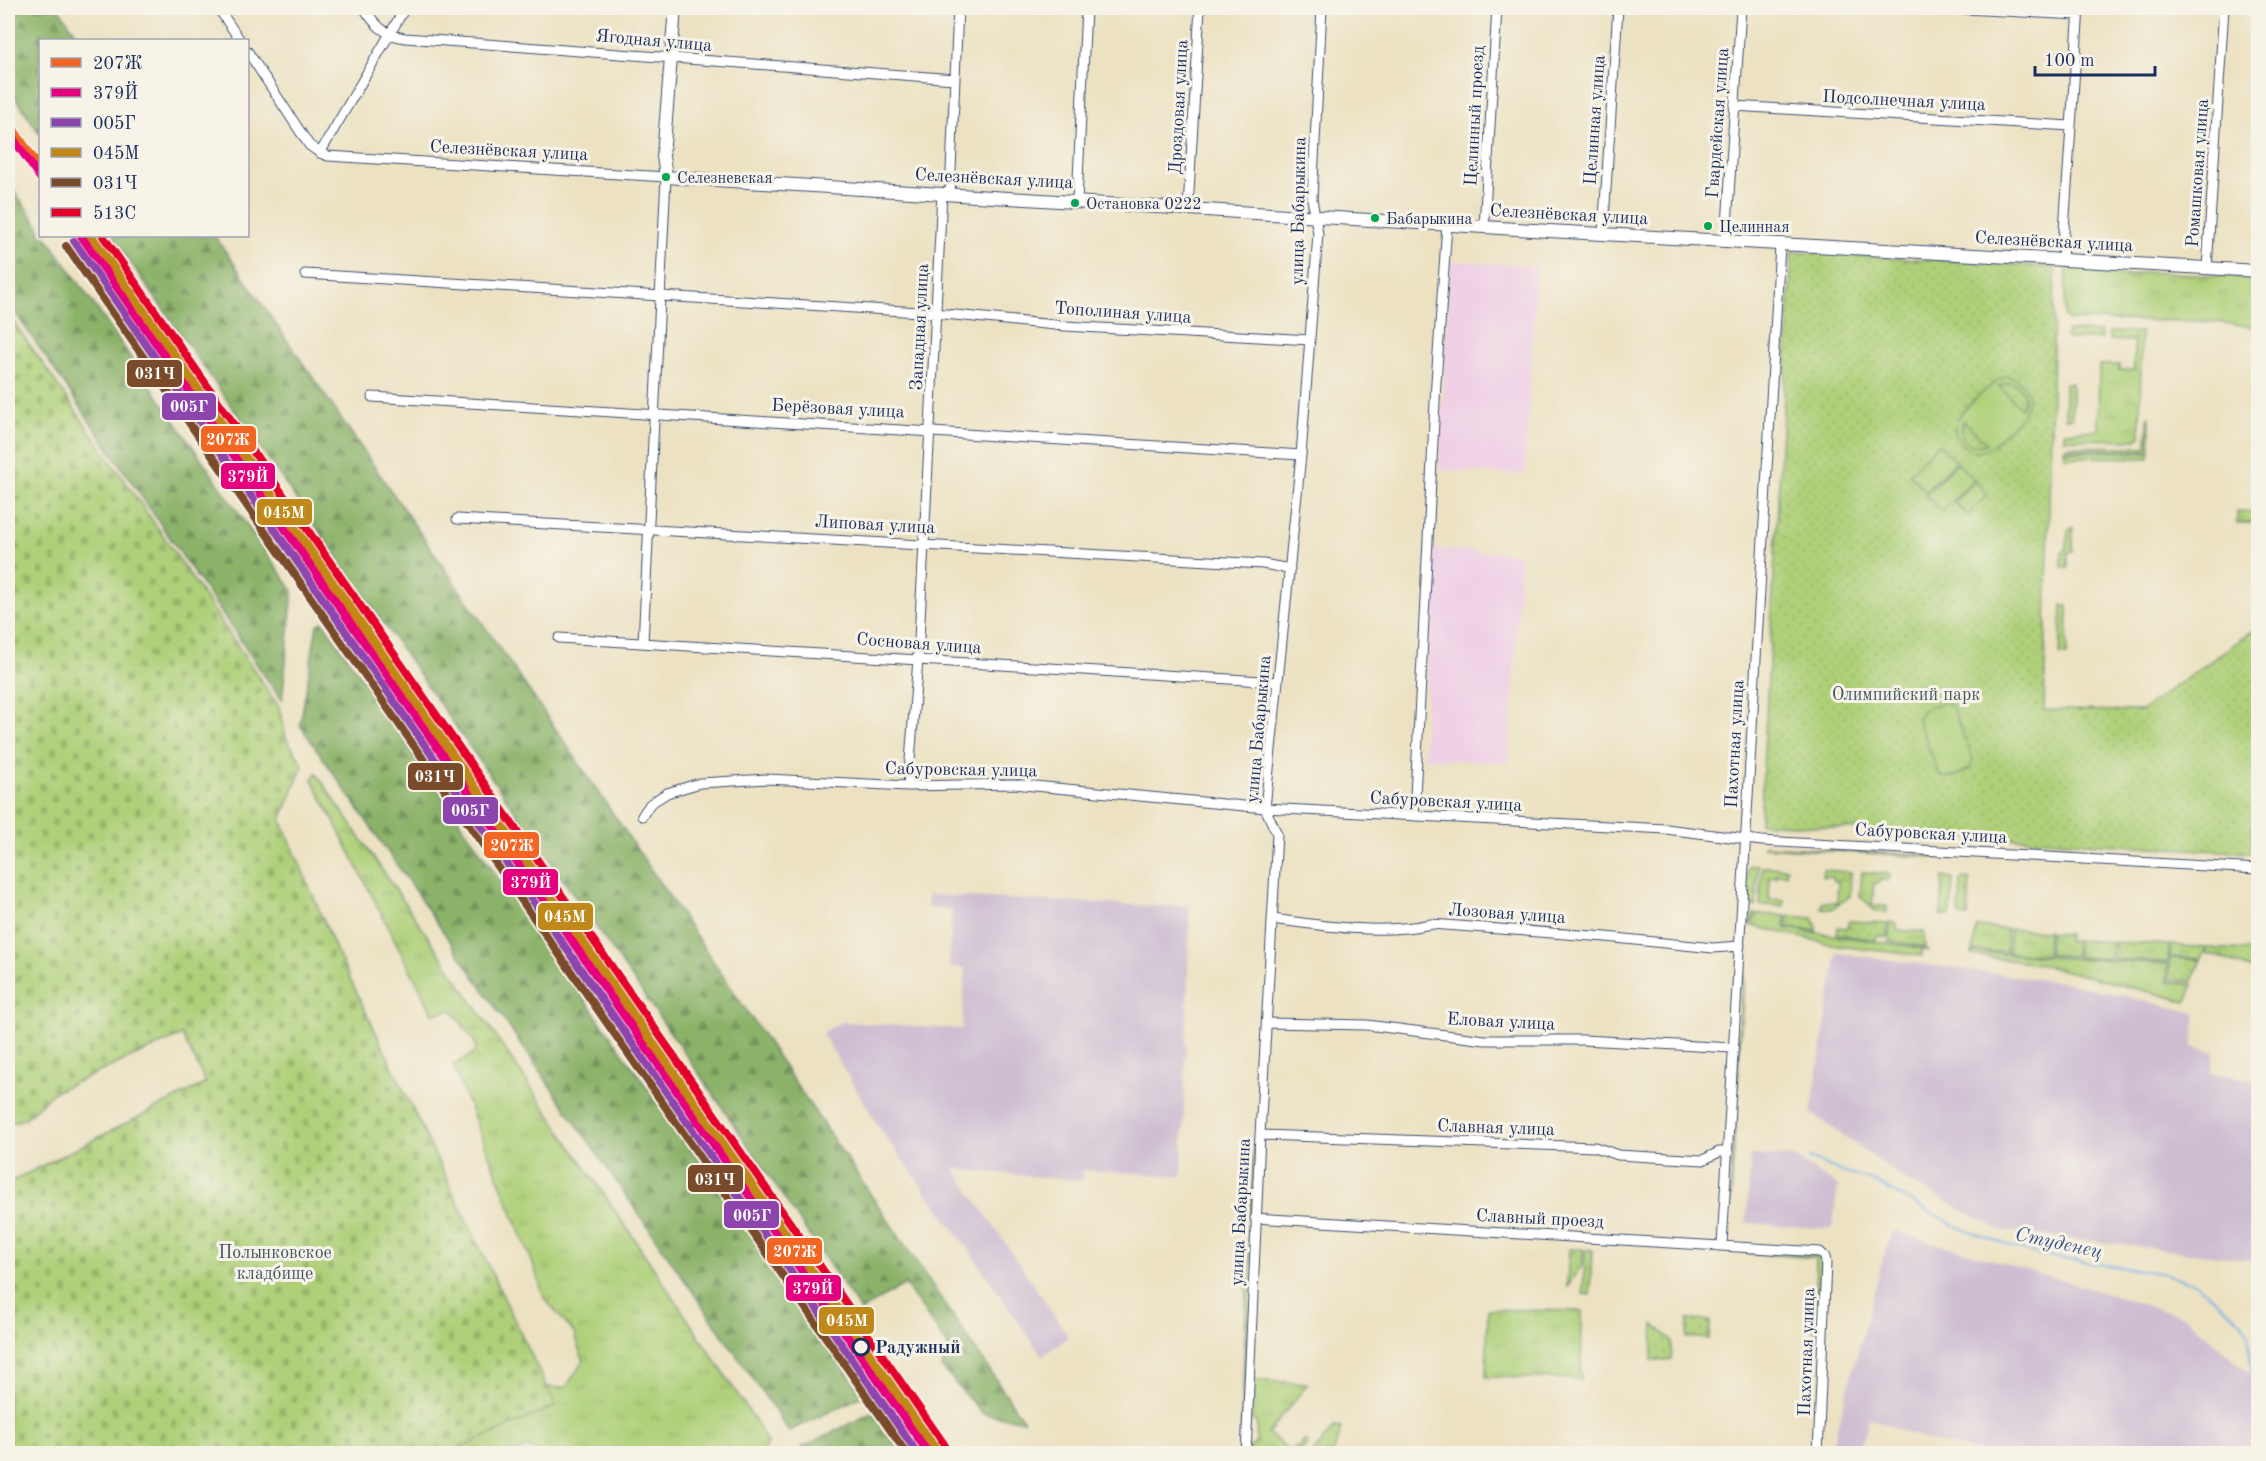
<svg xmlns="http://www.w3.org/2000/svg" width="2266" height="1461" font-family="'Old Standard TT',serif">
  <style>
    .built { fill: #efd0e5 }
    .industrial { fill: #cdbed2 }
    .grass { fill: url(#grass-tufts); stroke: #65806c; stroke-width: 1.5 }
    .forest { fill: url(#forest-firs); stroke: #537064; stroke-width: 1.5 }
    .cemetery { fill: url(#cemetery-stones); stroke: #65806c; stroke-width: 1.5 }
    .park { fill: url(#park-dots); stroke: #65806c; stroke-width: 1.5 }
    .pitch { fill: #afd079; stroke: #65806c; stroke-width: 1.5; fill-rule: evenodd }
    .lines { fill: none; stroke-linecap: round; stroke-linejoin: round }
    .stream { stroke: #76b1e7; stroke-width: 2 }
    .minor-casing { stroke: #3a4a6d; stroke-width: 11 }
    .tertiary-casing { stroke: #3a4a6d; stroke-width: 14 }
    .minor { stroke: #fff; stroke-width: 9 }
    .tertiary { stroke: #fff; stroke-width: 12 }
    .rail-1-casing { stroke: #f7f3e8; stroke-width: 12 }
    .rail-2-casing { stroke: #f7f3e8; stroke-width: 12 }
    .rail-3-casing { stroke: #f7f3e8; stroke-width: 12 }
    .rail-4-casing { stroke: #f7f3e8; stroke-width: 12 }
    .rail-5-casing { stroke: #f7f3e8; stroke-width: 12 }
    .rail-6-casing { stroke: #f7f3e8; stroke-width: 12 }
    .rail-1 { stroke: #f26522; stroke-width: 8 }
    .rail-2 { stroke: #e5007d; stroke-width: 8 }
    .rail-3 { stroke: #8e44ad; stroke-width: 8 }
    .rail-4 { stroke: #c08818; stroke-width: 8 }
    .rail-5 { stroke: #7a4b2a; stroke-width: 8 }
    .rail-6 { stroke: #e4002b; stroke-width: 8 }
    .bus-dot { fill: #00a651; stroke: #f7f3e8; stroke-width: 2 }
    .stop-dot { fill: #f7f3e8; stroke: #1b2f5e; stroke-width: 3 }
    .labels { text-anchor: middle; stroke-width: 6; stroke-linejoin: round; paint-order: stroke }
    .bus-label { font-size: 16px; fill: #1b2f5e; stroke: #f7f3e8; text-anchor: start }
    .street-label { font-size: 18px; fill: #1b2f5e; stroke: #f7f3e8 }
    .park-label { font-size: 18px; fill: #405765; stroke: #f7f3e8 }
    .stop-label { font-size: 18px; font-weight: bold; fill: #1b2f5e; stroke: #f7f3e8; text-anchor: start }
    .water-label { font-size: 20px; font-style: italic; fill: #365687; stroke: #f7f3e8 }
    .line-badge { stroke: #f7f3e8; stroke-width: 2 }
    .badge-label { font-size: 16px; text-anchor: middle; font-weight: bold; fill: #fff }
  </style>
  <defs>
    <pattern id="grass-tufts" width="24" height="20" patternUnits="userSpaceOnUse" patternTransform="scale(1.5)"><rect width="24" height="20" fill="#afd079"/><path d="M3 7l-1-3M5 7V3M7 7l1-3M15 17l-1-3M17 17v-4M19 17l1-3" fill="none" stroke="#96b36b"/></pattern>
    <pattern id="forest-firs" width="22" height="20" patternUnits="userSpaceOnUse" patternTransform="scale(1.5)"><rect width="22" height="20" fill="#8bb269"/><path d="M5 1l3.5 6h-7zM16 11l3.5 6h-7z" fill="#71915a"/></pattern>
    <pattern id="cemetery-stones" width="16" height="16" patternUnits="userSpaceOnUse" patternTransform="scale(1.5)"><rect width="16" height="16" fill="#afd079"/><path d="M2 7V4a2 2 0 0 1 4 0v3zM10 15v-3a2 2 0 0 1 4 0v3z" fill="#96b36b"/></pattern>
    <pattern id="park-dots" width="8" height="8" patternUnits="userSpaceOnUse" patternTransform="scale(1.5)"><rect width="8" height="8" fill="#afd079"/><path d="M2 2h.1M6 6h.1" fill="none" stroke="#96b36b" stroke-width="1.8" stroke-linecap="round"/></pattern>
  </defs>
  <rect width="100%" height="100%" fill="#f7f3e8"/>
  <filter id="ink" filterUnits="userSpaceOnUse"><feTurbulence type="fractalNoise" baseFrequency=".0167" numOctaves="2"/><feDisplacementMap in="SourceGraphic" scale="12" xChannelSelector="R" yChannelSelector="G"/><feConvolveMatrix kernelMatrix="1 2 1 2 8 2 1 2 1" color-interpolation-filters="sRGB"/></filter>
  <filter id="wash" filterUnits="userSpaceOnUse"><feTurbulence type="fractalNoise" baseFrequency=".008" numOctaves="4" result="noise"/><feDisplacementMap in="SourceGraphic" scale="24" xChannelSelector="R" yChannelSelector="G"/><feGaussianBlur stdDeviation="1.35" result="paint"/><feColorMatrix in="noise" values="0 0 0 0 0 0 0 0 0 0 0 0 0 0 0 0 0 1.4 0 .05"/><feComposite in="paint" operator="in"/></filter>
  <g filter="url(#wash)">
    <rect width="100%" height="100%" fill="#ece2c2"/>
    <path class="built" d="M1451 261 1537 266 1525 475 1439 470Z
      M1434 549 1521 554 1509 763 1423 758Z"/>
    <path class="industrial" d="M928 895 1154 906 1190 905 1182 1176 1083 1170 1082 1181 955 1169 1069 1337 1042 1356 971 1253 882 1132 822 1033 841 1022 962 1029 965 968 949 967 952 909 927 908Z
      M1837 953 2068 983 2196 1013 2192 1047 2215 1052 2211 1073 2258 1081V1261L2000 1230 1908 1181 1811 1113Z
      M1751 1155 1794 1157 1838 1186 1832 1229 1746 1223Z
      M1894 1231 2186 1317 2258 1382V1453H1986L1929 1441 1870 1418 1858 1453H1830L1886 1248Z"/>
    <path class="grass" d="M2068 268H2093L2110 275 2129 276 2146 272 2258 277V327L2204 321 2068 320 2065 316 2066 270Z
      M2067 331 2101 332V339H2068L2065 337Z
      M2111 332H2141L2140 437 2136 440 2064 439V432L2098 430 2099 365H2119V370H2134V341L2110 340 2108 334Z
      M2065 383H2072V418H2065Z
      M2148 416H2150V450L2064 449 2067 446 2147 447Z
      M2064 451 2150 452 2149 458 2065 457Z
      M2237 511 2258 512V523H2237Z
      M2070 528H2073V551L2068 552V568H2062V552L2067 548 2068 531Z
      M2062 605H2068L2067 655H2060Z
      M316 773 629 1231 756 1422 767 1443 764 1453 544 1454 527 1447 517 1453H447L520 1383 559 1388 566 1387 583 1362 574 1333 544 1298 535 1269 458 1078 453 1064 465 1059 476 1051 475 1042 452 1010 433 1014 312 779Z
      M1763 846 1950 856 1953 858 1763 847Z
      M1751 865H1758L1756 907 1750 905 1746 901 1748 868Z
      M1762 867 1787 868 1786 874H1776V877H1770L1769 899 1784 900V906L1760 905Z
      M1823 870 1851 872 1850 896 1832 909 1821 908 1822 902 1837 903 1838 881H1834L1831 877H1822Z
      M1862 872 1890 874 1889 880H1881L1878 883H1874L1872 905 1887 906V912H1876L1860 896Z
      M1943 877 1951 878 1953 880 1951 913 1949 916 1941 915Z
      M1964 878 1970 879 1968 917H1961L1959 914 1961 881Z
      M1748 914H1756L1747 926 1730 1212 1729 1209 1745 918Z
      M1759 914 1785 916V928L1926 949 1928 951 1922 950V956L1839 946 1749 925Z
      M1787 916 1813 918 1816 925V931L1787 927Z
      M1890 922 1897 924V930L1924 932 1925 947 1889 941Z
      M1976 927 2007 929 2006 952 1973 951Z
      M2010 929 2048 931 2047 955 2008 953Z
      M2077 940 2112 942 2111 959 2077 957Z
      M2115 942 2169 945 2168 962 2114 959Z
      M2254 943H2258V971C2240 968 2225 956 2205 953L2208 948 2250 950 2251 945Z
      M2171 945 2206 948 2201 959 2170 957Z
      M1972 952 2168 964 2167 982 2193 984 2186 1001 2038 964 1972 955Z
      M1253 1147H1255L1243 1453 1240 1454Z
      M1569 1249H1583L1582 1265 1567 1287Z
      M1585 1249 1592 1250 1590 1295 1583 1294Z
      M1750 1251 1817 1255 1822 1258 1819 1336 1814 1338 1816 1258 1748 1253Z
      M1488 1309 1582 1311 1581 1379 1486 1377Z
      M1254 1380 1308 1384 1268 1433 1291 1452 1295 1447 1298 1448 1304 1440 1308 1443 1301 1453 1249 1454 1250 1447 1256 1443 1257 1423 1251 1419Z
      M1334 1427 1342 1428 1333 1453H1313Z"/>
    <path class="forest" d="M8 8H58L81 40H40V134L8 87Z
      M8 182 40 228V236H46L65 263 293 591 282 701 8 302Z
      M112 236H215L570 750 1024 1421 982 1413 942 1368 948 1346 905 1284 861 1311 707 1085Z
      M323 622 499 879 811 1318 863 1396 789 1431 300 725 317 625Z
      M873 1412 898 1449 805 1453 801 1448Z"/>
    <path class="cemetery" d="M8 314 159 530 279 707 286 738 303 765 281 820 337 952 556 1406 448 1453H8V1183L206 1083 182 1035 54 1092 26 1118 8 1124Z"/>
    <path class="park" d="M1792 252 2055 267 2044 710 2141 711 2258 627V722L2257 724 2251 853 1760 823Z
      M1849 921 1888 923 1887 937 1877 936 1876 940 1837 934 1838 927 1847 928Z
      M2050 933 2068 934V941H2076L2075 956 2049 955Z
      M2170 958 2201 960 2192 981 2169 980Z
      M1688 1320 1710 1321 1709 1339 1687 1337Z
      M1654 1324 1672 1341 1671 1360 1668 1361 1652 1360Z"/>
    <path class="pitch" d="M2007 376C2022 379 2034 393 2025 410 2022 416 1997 442 1990 447 1985 451 1979 452 1973 451 1959 447 1950 431 1958 418 1964 408 1996 379 2007 376ZM2009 382C2022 385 2028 396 2021 408L1999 386ZM1963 421H1964L1986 443C1970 451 1956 438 1963 421Z
      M1938 444 1956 461 1926 491 1909 474Z
      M1957 463 1974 479 1942 512 1925 495Z
      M1975 481 1988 494 1968 515 1954 502Z
      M1943 702 1950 705 1953 709 1973 759 1970 769C1960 773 1948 783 1939 774L1918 720 1922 710Z"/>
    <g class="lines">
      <path class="stream" d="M1809 1158 1845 1173 1869 1179 1962 1229 2013 1247 2044 1256 2166 1274 2196 1284 2241 1321 2248 1333 2253 1386
        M2255 1403 2258 1454"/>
    </g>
  </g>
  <g filter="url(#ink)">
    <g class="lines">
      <defs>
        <path id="minor" d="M218 8 240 40
          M364 8C375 25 384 35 405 38L955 79
          M1945 8 2079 15
          M248 52 309 145 320 153 328 156 666 177 643 643
          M1734 106 2071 126
          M320 153 405 8
          M950 194 958 8
          M1077 201 1086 8
          M1188 208 1200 8
          M1484 227 1497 8
          M1603 234 1618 8
          M1726 241 1741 8
          M2062 260 2079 8
          M2207 268 2224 8
          M305 274 935 313 1065 326 1310 340
          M372 397 1301 455
          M457 519 1263 564 1290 569
          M559 638 1278 682
          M908 786 918 659 942 193
          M642 816 650 804 667 793 700 783 767 779 908 786 1014 784 1265 808 1666 829 1762 841 2258 869
          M1414 816 1436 382 1447 225
          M1272 919C1324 926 1380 935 1431 924L1606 937 1713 948 1740 946
          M1267 1023 1367 1025 1485 1040H1583L1733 1048
          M1260 1135 1595 1147 1618 1155 1703 1160 1719 1152H1728
          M1255 1218 1820 1252 1825 1257 1826 1262 1818 1454
          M1722 1245 1780 245
          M1246 1454 1260 1135 1277 834 1265 808 1301 455 1318 234 1312 199 1322 8"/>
        <path id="tertiary" d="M675 8 663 156 666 177 1549 231 2258 271"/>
      </defs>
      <use href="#minor" class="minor-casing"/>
      <use href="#tertiary" class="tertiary-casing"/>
      <use href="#minor" class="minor"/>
      <use href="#tertiary" class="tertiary"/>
      <defs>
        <path id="rail-1" d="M8 121 40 168
          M87 236 936 1454"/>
        <path id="rail-2" d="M8 131 40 178
          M81 236 929 1454"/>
        <path id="rail-3" d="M74 241 918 1454"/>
        <path id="rail-4" d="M92 236 936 1449"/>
        <path id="rail-5" d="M66 246 907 1454"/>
        <path id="rail-6" d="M103 236 944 1444"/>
      </defs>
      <use href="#rail-1" class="rail-1-casing"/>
      <use href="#rail-2" class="rail-2-casing"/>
      <use href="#rail-3" class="rail-3-casing"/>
      <use href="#rail-4" class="rail-4-casing"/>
      <use href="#rail-5" class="rail-5-casing"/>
      <use href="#rail-6" class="rail-6-casing"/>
      <use href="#rail-1" class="rail-1"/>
      <use href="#rail-2" class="rail-2"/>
      <use href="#rail-3" class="rail-3"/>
      <use href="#rail-4" class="rail-4"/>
      <use href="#rail-5" class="rail-5"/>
      <use href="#rail-6" class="rail-6"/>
    </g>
  </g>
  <g class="bus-dot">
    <circle cx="666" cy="177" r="5"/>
    <circle cx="1075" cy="203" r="5"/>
    <circle cx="1375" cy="218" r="5"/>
    <circle cx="1708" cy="226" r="5"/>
  </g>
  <circle class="stop-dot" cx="861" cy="1347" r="8"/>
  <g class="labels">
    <g class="bus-label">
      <text x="677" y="183">Селезневская</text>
      <text x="1086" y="209">Остановка 0222</text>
      <text x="1386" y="224">Бабарыкина</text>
      <text x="1719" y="232">Целинная</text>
    </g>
    <g class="street-label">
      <text transform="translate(654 40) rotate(5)" y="6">Ягодная улица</text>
      <text transform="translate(1904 100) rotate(3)" y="6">Подсолнечная улица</text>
      <text transform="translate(1178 107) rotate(-87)" y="6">Дроздовая улица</text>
      <text transform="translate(1474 116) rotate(-87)" y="6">Целинный проезд</text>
      <text transform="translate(1594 120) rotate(-86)" y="6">Целинная улица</text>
      <text transform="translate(1717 123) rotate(-86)" y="6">Гвардейская улица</text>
      <text transform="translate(509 150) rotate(3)" y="6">Селезнёвская улица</text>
      <text transform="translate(2197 173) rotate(-86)" y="6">Ромашковая улица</text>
      <text transform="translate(994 178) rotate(3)" y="6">Селезнёвская улица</text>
      <text transform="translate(1298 211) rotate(-89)" y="6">улица Бабарыкина</text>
      <text transform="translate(1569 214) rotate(3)" y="6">Селезнёвская улица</text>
      <text transform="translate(2054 241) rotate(3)" y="6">Селезнёвская улица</text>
      <text transform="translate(1123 312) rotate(4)" y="6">Тополиная улица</text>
      <text transform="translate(919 327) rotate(-87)" y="6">Западная улица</text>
      <text transform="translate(838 408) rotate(3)" y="6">Берёзовая улица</text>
      <text transform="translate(875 524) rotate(3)" y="6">Липовая улица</text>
      <text transform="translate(919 643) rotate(4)" y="6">Сосновая улица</text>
      <text transform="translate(1258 729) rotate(-85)" y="6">улица Бабарыкина</text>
      <text transform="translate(1734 744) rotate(-87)" y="6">Пахотная улица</text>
      <text transform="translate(961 769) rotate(1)" y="6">Сабуровская улица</text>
      <text transform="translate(1446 801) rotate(3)" y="6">Сабуровская улица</text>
      <text transform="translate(1931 833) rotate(3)" y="6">Сабуровская улица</text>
      <text transform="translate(1507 913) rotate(4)" y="6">Лозовая улица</text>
      <text transform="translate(1501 1021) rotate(3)" y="6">Еловая улица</text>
      <text transform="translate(1496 1127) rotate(2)" y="6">Славная улица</text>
      <text transform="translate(1240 1212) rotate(-87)" y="6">улица Бабарыкина</text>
      <text transform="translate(1540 1218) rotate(3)" y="6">Славный проезд</text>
      <text transform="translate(1806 1352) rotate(-88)" y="6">Пахотная улица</text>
    </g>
    <g class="park-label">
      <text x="1906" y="700">Олимпийский парк</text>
      <text x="275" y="1258">Полынковское<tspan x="275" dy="21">кладбище</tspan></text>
    </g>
    <g class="stop-label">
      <text x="875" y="1353">Радужный</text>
    </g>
    <g class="water-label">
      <text transform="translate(2059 1242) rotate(12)" y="7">Студенец</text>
    </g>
  </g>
  <g class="line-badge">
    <rect x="126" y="359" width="57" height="29" rx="6" fill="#7a4b2a"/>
    <rect x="161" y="392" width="56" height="29" rx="6" fill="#8e44ad"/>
    <rect x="200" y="425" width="57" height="28" rx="6" fill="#f26522"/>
    <rect x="220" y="462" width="56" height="28" rx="6" fill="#e5007d"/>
    <rect x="256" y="498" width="57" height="28" rx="6" fill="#c08818"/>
    <rect x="407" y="762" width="57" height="29" rx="6" fill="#7a4b2a"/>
    <rect x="442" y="796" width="57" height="29" rx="6" fill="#8e44ad"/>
    <rect x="483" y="831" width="57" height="28" rx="6" fill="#f26522"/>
    <rect x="502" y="868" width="57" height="28" rx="6" fill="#e5007d"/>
    <rect x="537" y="902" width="57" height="29" rx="6" fill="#c08818"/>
    <rect x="687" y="1164" width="57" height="29" rx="6" fill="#7a4b2a"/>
    <rect x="723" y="1200" width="57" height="29" rx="6" fill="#8e44ad"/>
    <rect x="766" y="1237" width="57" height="28" rx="6" fill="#f26522"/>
    <rect x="785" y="1274" width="57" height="28" rx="6" fill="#e5007d"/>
    <rect x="818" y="1306" width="57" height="29" rx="6" fill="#c08818"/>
  </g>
  <g class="badge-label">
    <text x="155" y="379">031Ч</text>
    <text x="189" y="412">005Г</text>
    <text x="228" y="445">207Ж</text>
    <text x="248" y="482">379Й</text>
    <text x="284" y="518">045М</text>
    <text x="435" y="782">031Ч</text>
    <text x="470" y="816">005Г</text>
    <text x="512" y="851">207Ж</text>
    <text x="531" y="888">379Й</text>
    <text x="565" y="922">045М</text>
    <text x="715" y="1185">031Ч</text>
    <text x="752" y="1221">005Г</text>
    <text x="795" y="1257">207Ж</text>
    <text x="813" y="1294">379Й</text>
    <text x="847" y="1326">045М</text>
  </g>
  <rect width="2266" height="1461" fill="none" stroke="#f7f3e8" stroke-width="30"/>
  <rect x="39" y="39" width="210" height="198" fill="#f7f3e8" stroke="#9fa5b1" stroke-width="1.5"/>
  <rect x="51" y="58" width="30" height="9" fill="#f26522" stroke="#9fa5b1" stroke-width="1.5"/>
  <text x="93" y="69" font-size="18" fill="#1b2f5e">207Ж</text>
  <rect x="51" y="88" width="30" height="9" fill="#e5007d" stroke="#9fa5b1" stroke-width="1.5"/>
  <text x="93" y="99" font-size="18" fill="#1b2f5e">379Й</text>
  <rect x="51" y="118" width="30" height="9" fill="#8e44ad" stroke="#9fa5b1" stroke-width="1.5"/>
  <text x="93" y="129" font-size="18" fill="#1b2f5e">005Г</text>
  <rect x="51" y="148" width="30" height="9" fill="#c08818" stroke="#9fa5b1" stroke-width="1.5"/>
  <text x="93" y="159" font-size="18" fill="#1b2f5e">045М</text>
  <rect x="51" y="178" width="30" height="9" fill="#7a4b2a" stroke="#9fa5b1" stroke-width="1.5"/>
  <text x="93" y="189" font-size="18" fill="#1b2f5e">031Ч</text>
  <rect x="51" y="208" width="30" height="9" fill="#e4002b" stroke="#9fa5b1" stroke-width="1.5"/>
  <text x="93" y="219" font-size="18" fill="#1b2f5e">513С</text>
  <path d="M2035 66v9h120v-9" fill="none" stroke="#1b2f5e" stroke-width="3"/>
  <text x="2044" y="66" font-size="18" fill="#1b2f5e" stroke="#f7f3e8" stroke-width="4.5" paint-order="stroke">100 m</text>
</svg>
